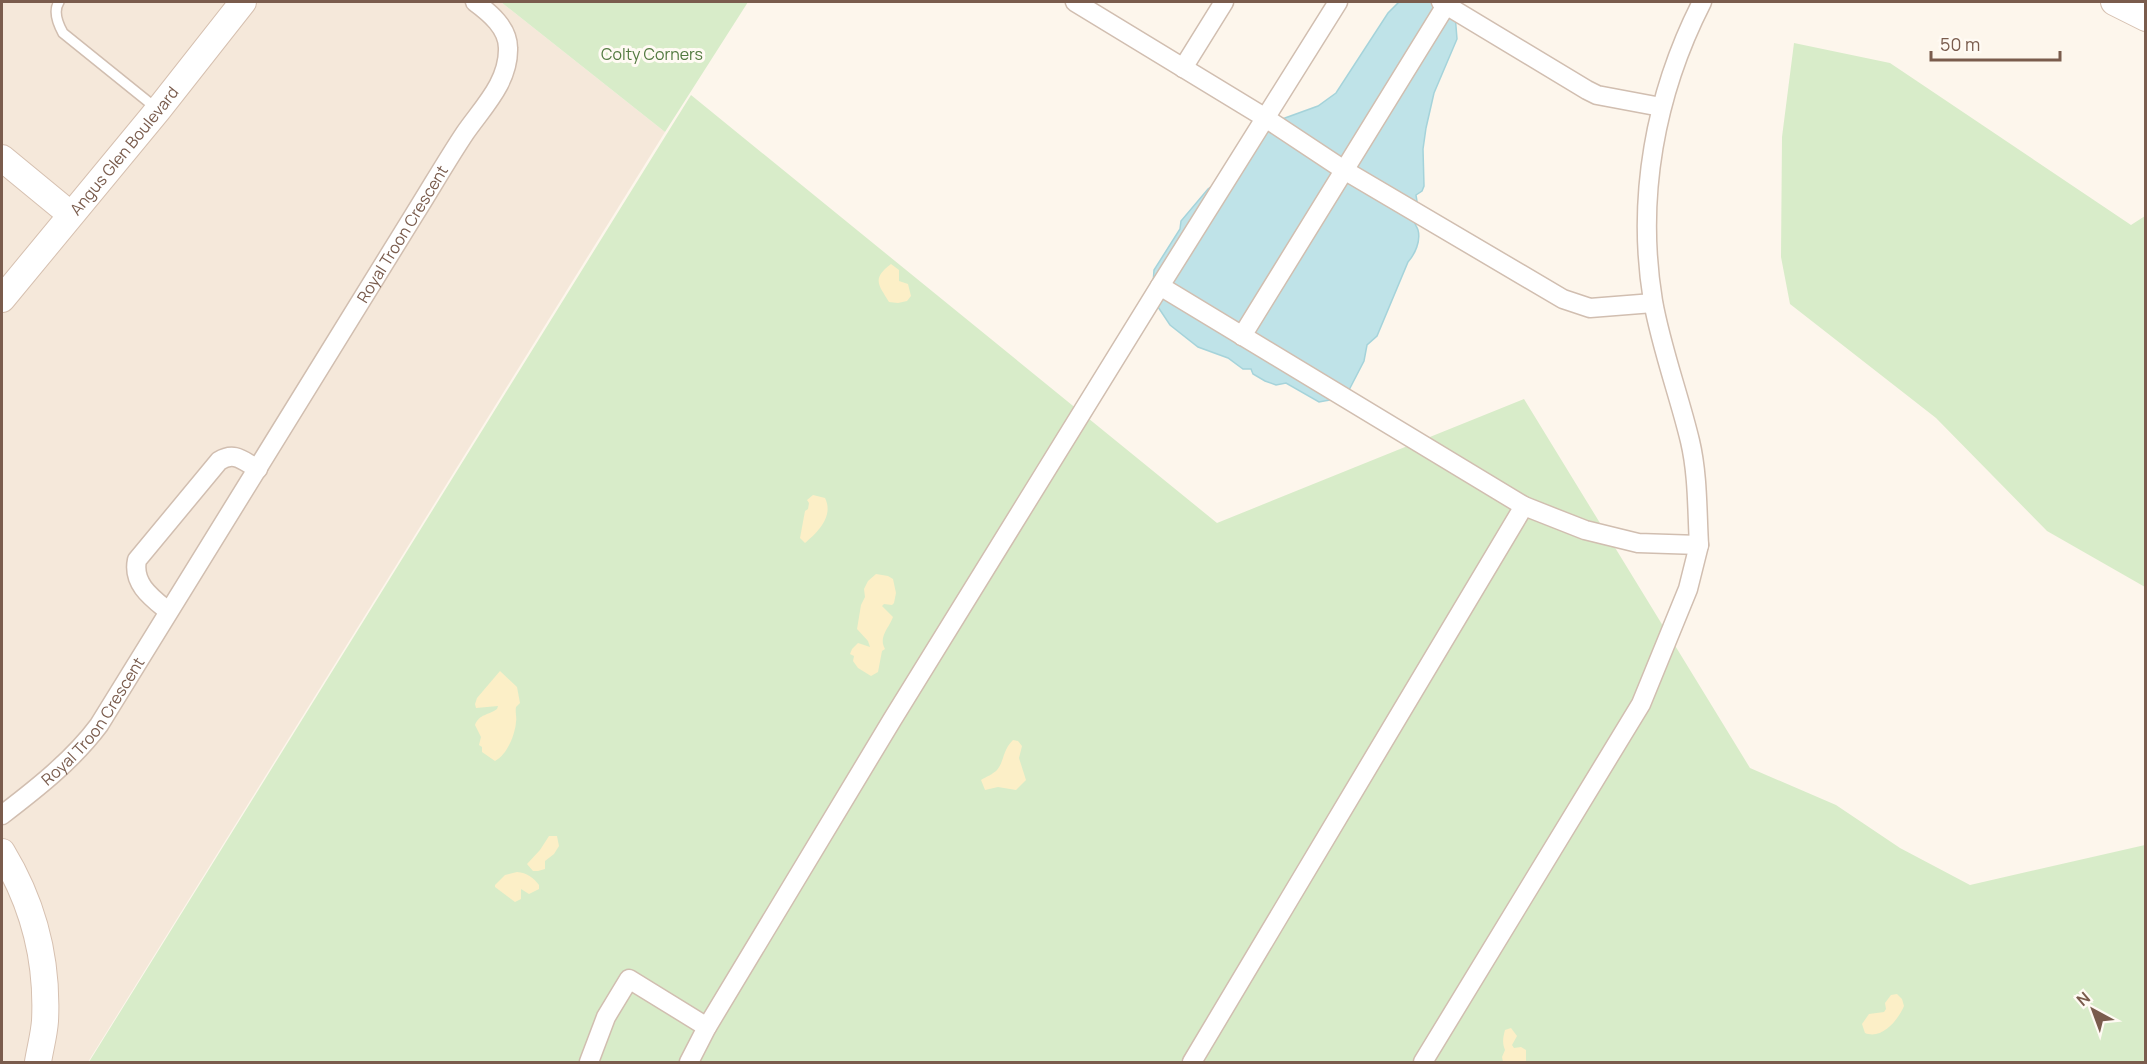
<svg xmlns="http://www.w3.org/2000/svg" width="2147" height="1064" font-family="Manrope,sans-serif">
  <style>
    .residential { fill: #f5e8da }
    .green { fill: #d8ecc9 }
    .sand { fill: #fcefc7 }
    .water { fill: #bfe3e8; stroke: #a5d3da; stroke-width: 1.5 }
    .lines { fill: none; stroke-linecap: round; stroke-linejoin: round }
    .lane-casing { stroke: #d1beb0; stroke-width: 12 }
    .street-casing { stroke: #d1beb0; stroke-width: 21 }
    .secondary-casing { stroke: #d6c0b0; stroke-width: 28 }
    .lane { stroke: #fff; stroke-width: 9 }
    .street { stroke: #fff; stroke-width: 18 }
    .secondary { stroke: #fff; stroke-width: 26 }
    .labels { text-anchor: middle; stroke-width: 6; stroke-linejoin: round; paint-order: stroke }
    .park-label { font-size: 16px; fill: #537a41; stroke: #fffaf3 }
    .street-label { font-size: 16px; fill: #7a5c4d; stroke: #fffaf3 }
  </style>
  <rect width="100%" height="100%" fill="#fdf6ec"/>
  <path class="residential" d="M2 2H501L665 132 88 1062H2Z"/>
  <path class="green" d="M501 2H748L665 132Z
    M1794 43 1890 63 2131 225 2145 216V587L2047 531 1936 418 1790 304 1781 257 1782 137Z
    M691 95 1217 523 1524 399 1750 768 1836 805 1900 848 1970 885 2145 845V1062H89Z"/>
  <path class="sand" d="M891 264 899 270V281L908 284 911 296 907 301 898 303 889 302C879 285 871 279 891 264Z
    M813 495 825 498C834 516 818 532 805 543L800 538 805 511 808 509 809 503 807 500Z
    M876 574 888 576 893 579 896 593 894 603 892 605 884 604 882 606 893 617C889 628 878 637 885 649L882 651 878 672 871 676 858 668 853 661 854 656 850 654 852 649 858 643 870 647 868 641 857 629 861 605 865 597 864 589 868 581Z
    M500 671 517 687 520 703 516 707C515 713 517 717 516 722 515 735 507 755 495 761L482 752V747L479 745 481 737 475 725C479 714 489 715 497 709L498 706 476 708 475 704 477 698Z
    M1013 740 1018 741 1022 746 1019 758 1026 780 1016 790 998 787 985 790 981 780C986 777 993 774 997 770 1005 760 1002 751 1013 740Z
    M549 836H557L559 846 554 854 545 861V869L538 871H533L527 864 540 850Z
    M517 872C527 873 533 877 539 885V889L529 894 521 889V899L515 902 495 887V885L505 875Z
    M1897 994 1902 999 1904 1006C1898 1020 1882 1040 1865 1033L1862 1024 1869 1014 1884 1012 1886 1009 1885 1003 1891 995Z
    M1511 1028 1517 1036 1512 1045 1514 1048 1521 1047 1526 1050V1062H1503L1502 1057 1505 1050C1502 1042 1503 1038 1505 1030Z"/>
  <path class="water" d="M1399 2H1454L1457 39 1434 93 1426 128 1423 149 1424 186 1422 191 1416 195 1419 214 1414 216C1413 224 1416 224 1418 230 1421 241 1415 254 1408 262L1377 336 1367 345 1364 361 1349 390 1335 399 1319 402 1286 383 1276 385 1265 381 1253 374 1251 369H1243L1228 358 1198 347 1170 325 1152 298 1154 270 1180 229 1181 221 1208 189 1220 180 1274 122 1318 106 1336 93 1388 13Z"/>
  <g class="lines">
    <defs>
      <path id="lane" d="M59 2C53 11 58 24 63 33L156 108"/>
      <g id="street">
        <path d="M1075 2 1264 117 1344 170 1563 299 1590 308 1653 303"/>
        <path d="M1338 2 1160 286 1524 506 1585 530 1638 543 1699 545C1697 511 1698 475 1690 441 1679 395 1661 347 1653 301 1636 198 1655 94 1702 2"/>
        <path d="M1441 2 1587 90 1597 95 1661 107"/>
        <path d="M1183 68 1224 2"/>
        <path d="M1242 336 1448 2"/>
        <path d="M168 611C152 598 132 584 137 560L219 461C235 451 243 461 258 469"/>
        <path id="s1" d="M2 815C36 789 73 760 99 725L414 215C431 188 447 160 465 133 483 107 509 82 508 48 508 28 490 13 475 2"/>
        <path d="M589 1062 606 1017 629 979 707 1027"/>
        <path d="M689 1062 707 1027 892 720 1160 286"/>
        <path d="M1192 1062 1524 506"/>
        <path d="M1423 1062 1641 704 1688 589 1699 545"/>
      </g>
      <g id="secondary">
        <path d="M2114 2 2146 18"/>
        <path d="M2 158 70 214"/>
        <path id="s2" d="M2 299 158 110 243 2"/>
        <path d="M2 852C33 903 48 960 45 1021 44 1035 40 1049 38 1062"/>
      </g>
    </defs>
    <use href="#lane" class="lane-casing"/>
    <use href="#street" class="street-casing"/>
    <use href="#secondary" class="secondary-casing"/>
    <use href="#lane" class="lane"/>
    <use href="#street" class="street"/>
    <use href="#secondary" class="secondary"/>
  </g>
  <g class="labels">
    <g class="park-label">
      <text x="652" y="60">Colty Corners</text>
    </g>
    <g class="street-label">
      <text dy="6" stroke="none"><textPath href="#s2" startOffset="192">Angus Glen Boulevard</textPath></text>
      <text dy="6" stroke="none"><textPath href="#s1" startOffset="710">Royal Troon Crescent</textPath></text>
      <text dy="6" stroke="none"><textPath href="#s1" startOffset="132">Royal Troon Crescent</textPath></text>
    </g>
  </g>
  <rect width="2147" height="1064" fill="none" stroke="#7a5c4d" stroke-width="6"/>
  <g transform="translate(2093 1010) rotate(319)" stroke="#fffaf3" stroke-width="4.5" paint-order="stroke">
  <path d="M0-4.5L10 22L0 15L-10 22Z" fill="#7a5c4d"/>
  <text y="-9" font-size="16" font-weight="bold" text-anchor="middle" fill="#7a5c4d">N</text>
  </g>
  <path d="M1931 51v9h129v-9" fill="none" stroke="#7a5c4d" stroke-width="3"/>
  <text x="1940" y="51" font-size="18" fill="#7a5c4d" stroke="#fffaf3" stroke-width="4.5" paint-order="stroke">50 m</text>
</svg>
